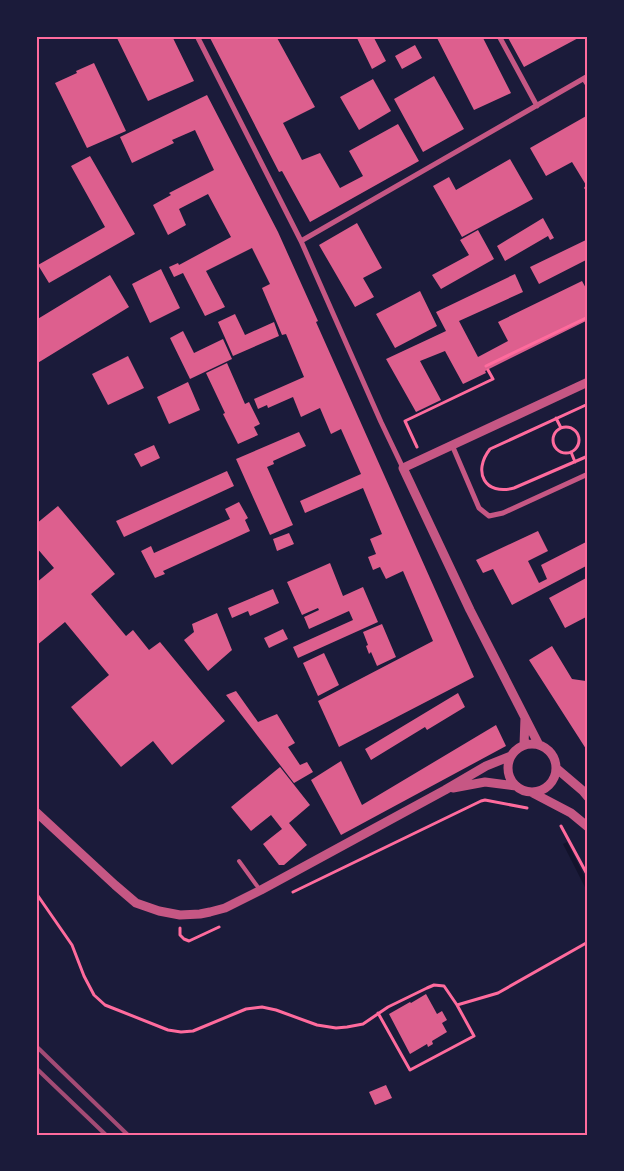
<svg xmlns="http://www.w3.org/2000/svg" width="624" height="1171" font-family="Raleway,sans-serif">
  <style>
    .water { fill: #12122b }
    .building { fill: #dd5f8e }
    .lines { fill: none; stroke-linecap: round; stroke-linejoin: round }
    .path { stroke: #ff6b9d; stroke-width: 3 }
    .service { stroke: #c65784; stroke-width: 4 }
    .minor { stroke: #c65784; stroke-width: 5 }
    .tertiary { stroke: #c65784; stroke-width: 9 }
    .rail { stroke: #a44b75; stroke-width: 4 }
    .neatline { fill: none; stroke: #ff6b9d; stroke-width: 2 }
  </style>
  <rect width="100%" height="100%" fill="#1b1b3a"/>
  <path class="water" d="M567 842 588 883V893L563 844Z"/>
  <path class="building" d="M116 36H172L194 81 148 101Z
    M209 36H276L315 107 283 123 302 160 320 153 340 188 363 176 349 151 398 124 419 161 310 222 282 171 279 172Z
    M356 36H373L386 61 372 69Z
    M436 36H482L511 93 474 110Z
    M507 36H582L524 67Z
    M415 45 422 58 402 69 395 56Z
    M94 63 126 131 87 148 55 83 77 73 76 71Z
    M434 76 464 129 423 152 394 99Z
    M373 79 391 111 359 130 340 97Z
    M207 95 278 232 318 321 316 322 474 677 339 747 318 701 433 641 403 571 386 579 380 567 373 570 368 557 376 554 370 539 382 534 363 488 305 513 300 501 361 474 341 429 331 434 320 408 301 417 293 397 268 408 267 405 258 409 254 399 304 377 286 334 282 335 262 288 270 284 252 248 206 271 225 307 205 316 183 273 174 277 169 267 178 263 179 265 231 237 208 194 179 209 186 225 168 235 153 205 171 195 169 193 214 170 195 130 172 140 174 143 132 163 120 137Z
    M588 115V193L584 188 586 185 572 162 546 176 530 148Z
    M90 156 135 234 49 283 38 265 105 227 71 166Z
    M510 159 533 199 462 237 433 186 449 177 456 190Z
    M543 218 554 238 550 240 548 236 505 261 497 246Z
    M357 223 382 268 363 278 374 297 355 307 319 245Z
    M478 230 494 259 441 289 432 275 469 255 460 240Z
    M588 239V259L539 284 530 267Z
    M161 269 180 308 150 323 132 284Z
    M515 274 523 292 459 321 478 357 508 341 498 322 582 281 588 292V320L485 371 486 373 463 384 445 351 420 361 441 400 416 412 386 359 446 331 436 312Z
    M110 275 129 307 36 364V320Z
    M420 291 437 326 395 348 376 314Z
    M235 314 245 335 274 322 279 336 233 356 218 322Z
    M183 331 194 353 223 339 232 359 190 379 170 338Z
    M128 356 144 388 108 405 92 374Z
    M227 363 245 404 249 402 260 424 254 427 258 435 238 444 223 414 225 413 206 373Z
    M188 382 200 410 169 424 157 397Z
    M299 432 306 446 273 461 274 464 267 467 293 525 270 535 236 459Z
    M154 445 160 458 141 467 134 454Z
    M227 471 234 486 124 537 116 521Z
    M239 502 248 518 245 520 250 531 163 571 165 574 155 578 141 551 151 546 154 553 230 519 225 509Z
    M58 506 115 574 91 594 126 636 133 630 149 650 160 642 225 721 172 765 153 741 121 767 71 707 109 675 65 622 36 646V583L54 568 36 547V524Z
    M538 531 548 551 528 561 539 583 547 579 541 565 588 541V565L512 605 493 569 483 573 476 560Z
    M289 533 294 544 277 551 273 539Z
    M330 563 343 596 363 587 378 622 298 658 293 647 353 620 349 611 309 629 304 617 319 610 318 608 302 615 287 582Z
    M588 577V616L565 628 549 598Z
    M273 589 279 603 250 616 248 611 232 618 228 608Z
    M217 613 232 650 208 671 184 640 194 632 192 624Z
    M382 624 396 657 377 666 371 652 369 654 366 646 368 645 363 632Z
    M283 629 288 639 269 648 264 638Z
    M552 646 572 679 586 681 588 684V695L586 701 588 703V752L529 660Z
    M324 653 339 685 318 696 303 663Z
    M236 691 258 722 277 714 295 743 288 747 300 765 307 762 313 772 294 783 226 695Z
    M458 693 465 707 427 730 425 727 371 760 365 749Z
    M496 725 506 746 341 835 311 780 341 761 362 805Z
    M280 767 310 805 289 823 307 845 284 865H279L263 844 282 829 271 815 251 831 231 807Z
    M426 994 437 1014 442 1011 447 1020 442 1023 447 1032 432 1041 433 1044 428 1047 427 1044 410 1054 389 1014 410 1002 411 1003Z
    M386 1085 392 1098 375 1105 369 1092Z"/>
  <g class="lines">
    <path class="path" d="M486 366 588 317
      M588 404 490 449C472 472 485 496 514 488L588 456
      M556 418 561 428
      M553 440a13 13 0 1 1 26 0a13 13 0 1 1-26 0Z
      M417 447 405 421 493 379 488 370
      M571 452 575 462
      M561 826 588 876
      M293 892 481 801 485 800 527 808
      M36 893 72 945 84 976 94 995 105 1005 168 1030 181 1032 193 1031 246 1009 262 1007 276 1010 317 1025 336 1028 347 1027 363 1024 388 1007 427 988 434 985 444 986 457 1005 498 993 588 942
      M180 928V935L184 939 189 941 219 927
      M378 1013 410 1070 474 1036 457 1005"/>
    <path class="service" d="M239 861 260 890"/>
    <path class="minor" d="M197 36 301 241 381 422 403 468
      M499 36 537 106
      M584 79 588 85
      M301 241 588 76
      M452 445 479 508 489 516 503 513 588 474"/>
    <path class="tertiary" d="M508 768a24 24 0 1 1 48 0a24 24 0 1 1-48 0Z
      M524 745 525 718
      M539 745 470 610 403 468 588 382
      M556 768 583 791 588 797
      M453 788 485 782 516 786
      M531 792 571 813 588 827
      M36 812 115 885 136 903 159 911 180 915 200 914 210 912 225 908 261 890 445 790 486 766 511 756"/>
    <path class="rail" d="M36 1046 128 1135
      M36 1068 106 1135"/>
  </g>
  <rect width="624" height="1171" fill="none" stroke="#1b1b3a" stroke-width="75"/>
  <rect x="38" y="38" width="548" height="1096" class="neatline"/>
</svg>
